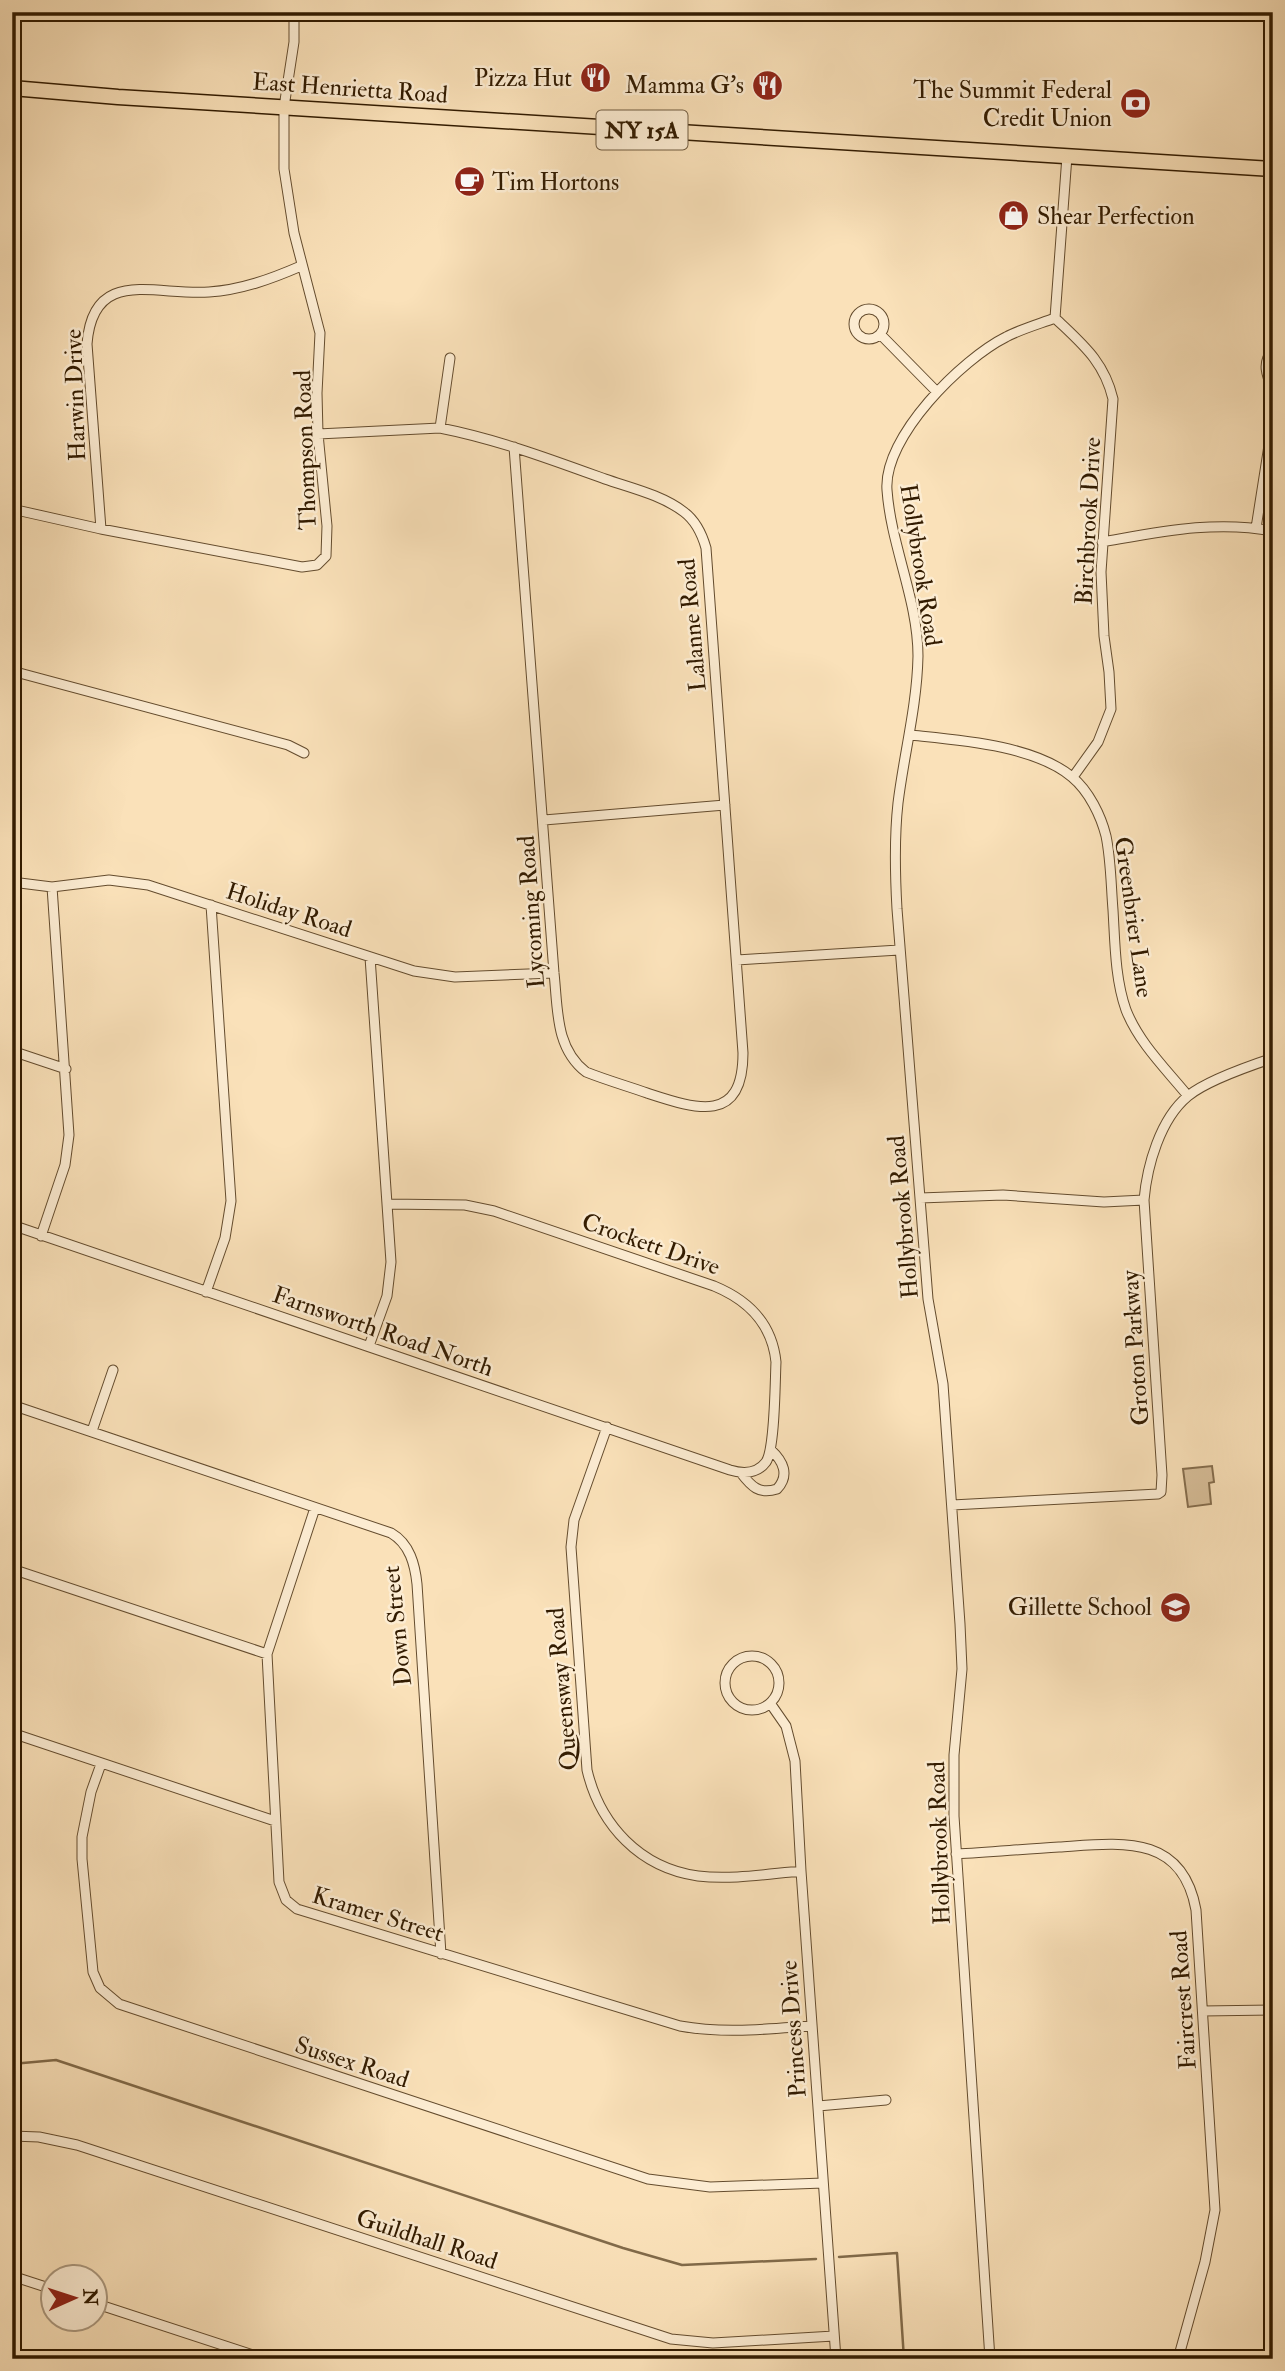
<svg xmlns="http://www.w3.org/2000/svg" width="1285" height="2371" font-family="'IM FELL Double Pica',serif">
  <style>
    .green { fill: #d8bf9a; stroke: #856d4d; stroke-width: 2 }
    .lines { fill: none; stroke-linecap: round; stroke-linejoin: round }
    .stream { stroke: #816a49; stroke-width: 2.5 }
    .street-casing { stroke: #644c2e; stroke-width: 11 }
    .primary-casing { stroke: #321b00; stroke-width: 17 }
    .street { stroke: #fcecd2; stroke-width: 9 }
    .primary { stroke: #fae1b9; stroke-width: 14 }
    .labels { text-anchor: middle; stroke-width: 5; stroke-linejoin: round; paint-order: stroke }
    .shield { fill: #fcecd2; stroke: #6f5a3f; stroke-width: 2 }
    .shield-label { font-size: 23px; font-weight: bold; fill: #321b00 }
    .poi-label { font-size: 24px; fill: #321b00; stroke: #fcecd2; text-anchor: end }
    .street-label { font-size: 24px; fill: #321b00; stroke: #fcecd2 }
  </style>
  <rect width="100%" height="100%" fill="#fae1b9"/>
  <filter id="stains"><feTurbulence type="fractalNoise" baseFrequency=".00286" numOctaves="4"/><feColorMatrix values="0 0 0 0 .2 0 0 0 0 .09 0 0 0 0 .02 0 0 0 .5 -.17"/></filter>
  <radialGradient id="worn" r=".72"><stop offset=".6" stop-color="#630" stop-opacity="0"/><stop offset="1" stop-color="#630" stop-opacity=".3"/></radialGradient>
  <path class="green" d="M1212 1466 1214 1482 1209 1483 1211 1504 1188 1507 1183 1469Z"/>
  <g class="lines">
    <path class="stream" d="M12 2064 56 2060 623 2248 682 2265 816 2259
      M839 2257 897 2253 904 2359"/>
    <defs>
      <path id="street" d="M854 324a15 15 0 1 1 30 0a15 15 0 1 1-30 0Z
        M1055 318C1082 344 1104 361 1113 399L1101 572 1104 636 1109 672 1111 709 1098 742 1073 777
        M1055 318 1067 156
        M880 334 937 392
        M1273 350C1261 363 1267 376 1273 390
        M440 428 450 358
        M318 434 440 428C496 439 550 459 605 479 631 488 662 495 684 512 696 521 702 534 706 548L743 1053C743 1125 696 1109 647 1093 627 1086 606 1080 586 1072 555 1048 558 1009 554 973L514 447
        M12 509 101 529 302 567 317 565 326 556 327 526 318 434 317 393 320 333 294 233 284 169V107L294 42V12
        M1256 528 1273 420
        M101 529 87 344C93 266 155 296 209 292 241 290 271 279 301 266
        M1102 542C1160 532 1214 520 1273 531
        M12 671 288 745 304 753
        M910 735C958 740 1034 745 1072 777 1089 791 1101 816 1106 836 1111 860 1111 886 1113 910 1115 943 1115 979 1126 1010 1139 1043 1166 1069 1188 1096
        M544 820 725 805
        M12 882 52 887 109 880 148 885 414 971 455 977 554 973
        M737 960 899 950
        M12 1051 66 1069
        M920 1198 1003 1195 1104 1202 1144 1200
        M12 1225 730 1470C743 1474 757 1474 766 1462 775 1449 775 1382 776 1362 772 1323 748 1300 714 1286L494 1211 465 1205 388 1204
        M41 1236 65 1165 69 1135 52 887
        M206 1292 225 1238 231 1201 211 905
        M369 1346 387 1296 391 1262 370 957
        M12 1405 391 1533C410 1544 415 1565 417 1584L441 1954
        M607 1427 574 1520 571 1547 587 1770C600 1825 640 1868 698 1876 731 1880 767 1874 801 1871
        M92 1431 113 1370
        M741 1473C751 1486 759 1495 777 1489 790 1475 783 1461 771 1450
        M952 1505 1158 1494 1161 1492 1162 1475 1144 1200C1147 1166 1160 1119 1188 1096 1206 1081 1249 1066 1273 1058
        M315 1508 267 1654 279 1882 286 1900 297 1909 680 2026C724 2034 767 2029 812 2026
        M12 1569 267 1654
        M725 1683a27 27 0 1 1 54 0a27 27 0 1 1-54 0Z
        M770 1703 786 1726 795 1761 801 1871 836 2359
        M12 1733 275 1821
        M101 1764 91 1792 82 1837V1859L93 1972 100 1988 119 2004 648 2179 710 2187 823 2183
        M956 1854C991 1852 1025 1849 1059 1847 1120 1843 1182 1833 1196 1910L1215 2210 1205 2262 1178 2359
        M1203 2011 1273 2010
        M818 2106 886 2100
        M12 2136 39 2137 77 2145 671 2339 713 2343 834 2336
        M12 2276 52 2289
        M94 2303 265 2359
        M990 2359 954 1816V1755L962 1669 960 1624 943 1384 928 1299 897 909C895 874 894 839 898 803 904 754 917 706 918 656 918 600 891 546 887 490 883 437 962 359 1006 337 1021 329 1039 324 1055 318"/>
      <path id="primary" d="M12 88 118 97 1273 169"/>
    </defs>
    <use href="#street" class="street-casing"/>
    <use href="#primary" class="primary-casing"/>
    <use href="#street" class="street"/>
    <use href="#primary" class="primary"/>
  </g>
  <defs>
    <symbol id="restaurant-disc" viewBox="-11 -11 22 22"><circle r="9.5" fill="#8f2418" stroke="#fcecd2"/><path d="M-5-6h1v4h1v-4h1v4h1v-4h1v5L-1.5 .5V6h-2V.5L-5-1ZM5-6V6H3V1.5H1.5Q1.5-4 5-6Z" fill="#fff"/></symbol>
    <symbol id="bank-disc" viewBox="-11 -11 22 22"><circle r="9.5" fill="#8f2418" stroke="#fcecd2"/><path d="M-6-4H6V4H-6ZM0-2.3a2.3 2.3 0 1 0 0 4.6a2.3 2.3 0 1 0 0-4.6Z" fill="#fff"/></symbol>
    <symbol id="cafe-disc" viewBox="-11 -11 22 22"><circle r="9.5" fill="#8f2418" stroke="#fcecd2"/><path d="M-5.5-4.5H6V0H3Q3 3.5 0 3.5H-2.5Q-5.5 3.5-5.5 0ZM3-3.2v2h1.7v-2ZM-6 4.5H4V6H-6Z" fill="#fff"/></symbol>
    <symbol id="shop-disc" viewBox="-11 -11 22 22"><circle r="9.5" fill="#8f2418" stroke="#fcecd2"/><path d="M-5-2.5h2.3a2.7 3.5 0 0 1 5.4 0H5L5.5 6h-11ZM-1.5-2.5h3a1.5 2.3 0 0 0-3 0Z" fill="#fff"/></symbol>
    <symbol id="school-disc" viewBox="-11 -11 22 22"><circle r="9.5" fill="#8f2418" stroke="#fcecd2"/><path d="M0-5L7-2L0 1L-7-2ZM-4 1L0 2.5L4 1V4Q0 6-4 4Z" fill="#fff"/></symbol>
  </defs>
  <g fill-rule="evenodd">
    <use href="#restaurant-disc" x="578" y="60" width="35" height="35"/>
    <use href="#restaurant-disc" x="750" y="68" width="35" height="35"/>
    <use href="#bank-disc" x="1118" y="86" width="35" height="35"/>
    <use href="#cafe-disc" x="452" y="164" width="35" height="35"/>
    <use href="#shop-disc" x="996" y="198" width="35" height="35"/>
    <use href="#school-disc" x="1158" y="1590" width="35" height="35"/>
  </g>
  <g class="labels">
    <rect class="shield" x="596.5" y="110.5" width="91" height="39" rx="5"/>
    <g class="shield-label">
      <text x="642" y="138">NY 15A</text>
    </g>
    <g class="poi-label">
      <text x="572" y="86">Pizza Hut</text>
      <text x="744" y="93">Mamma G's</text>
      <text x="1112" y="98">The Summit Federal<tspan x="1112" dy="28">Credit Union</tspan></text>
      <text x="492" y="190" text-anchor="start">Tim Hortons</text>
      <text x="1037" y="224" text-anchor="start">Shear Perfection</text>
      <text x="1152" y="1615">Gillette School</text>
    </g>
    <g class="street-label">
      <text transform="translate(350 88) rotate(4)" y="8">East Henrietta Road</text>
      <text transform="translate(75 395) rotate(-92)" y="8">Harwin Drive</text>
      <text transform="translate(305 450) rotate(-92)" y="8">Thompson Road</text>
      <text transform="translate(1088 521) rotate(-87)" y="8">Birchbrook Drive</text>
      <text transform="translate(921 565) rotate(81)" y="8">Hollybrook Road</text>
      <text transform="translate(692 625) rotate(-95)" y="8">Lalanne Road</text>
      <text transform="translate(289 910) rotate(18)" y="8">Holiday Road</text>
      <text transform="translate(531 912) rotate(-94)" y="8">Lycoming Road</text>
      <text transform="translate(1134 917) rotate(82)" y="8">Greenbrier Lane</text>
      <text transform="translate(903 1217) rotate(-95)" y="8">Hollybrook Road</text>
      <text transform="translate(651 1244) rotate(19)" y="8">Crockett Drive</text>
      <text transform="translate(383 1331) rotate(19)" y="8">Farnsworth Road North</text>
      <text transform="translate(1135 1348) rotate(-94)" y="8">Groton Parkway</text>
      <text transform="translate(397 1626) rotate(-96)" y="8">Down Street</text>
      <text transform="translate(562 1689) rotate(-95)" y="8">Queensway Road</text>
      <text transform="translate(939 1843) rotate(-92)" y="8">Hollybrook Road</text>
      <text transform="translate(378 1914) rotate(17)" y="8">Kramer Street</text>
      <text transform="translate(1183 2000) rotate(-94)" y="8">Faircrest Road</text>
      <text transform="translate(793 2029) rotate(-94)" y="8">Princess Drive</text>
      <text transform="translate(352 2062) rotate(18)" y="8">Sussex Road</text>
      <text transform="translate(427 2239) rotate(18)" y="8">Guildhall Road</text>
    </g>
  </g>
  <rect width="1285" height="2371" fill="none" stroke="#fae1b9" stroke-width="42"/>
  <rect x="14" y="14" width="1257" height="2343" fill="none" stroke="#321b00" stroke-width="3.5"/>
  <rect x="21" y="21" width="1243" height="2329" fill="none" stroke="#321b00" stroke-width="2"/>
  <g transform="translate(74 2298) rotate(87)"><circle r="33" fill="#fcecd2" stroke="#ab987e" stroke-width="2"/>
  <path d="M0-5L12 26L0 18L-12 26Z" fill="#8f2418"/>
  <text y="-10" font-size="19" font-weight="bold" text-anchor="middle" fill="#321b00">N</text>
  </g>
  <rect width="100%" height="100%" filter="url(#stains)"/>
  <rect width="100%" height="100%" fill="url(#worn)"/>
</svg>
